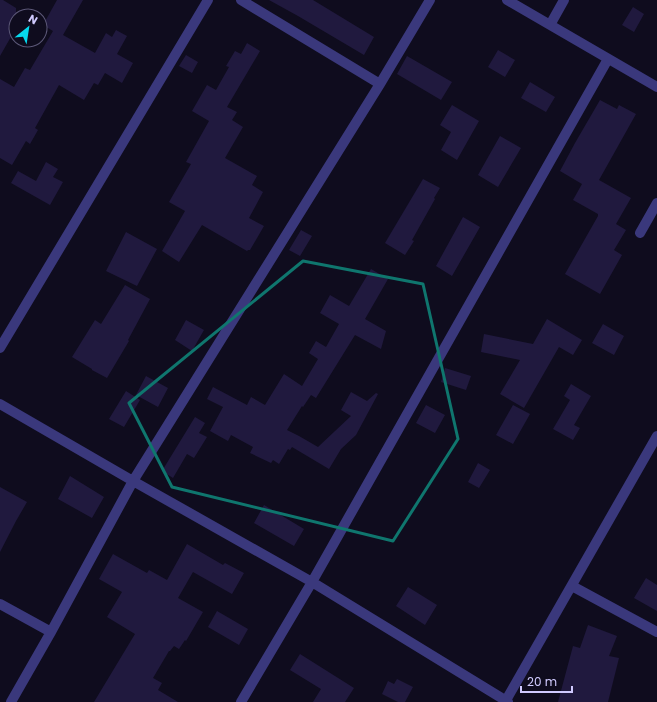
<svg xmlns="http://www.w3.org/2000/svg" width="657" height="702" font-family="Poppins,sans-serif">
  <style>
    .building { fill: #20193e }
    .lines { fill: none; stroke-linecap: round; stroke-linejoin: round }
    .street { stroke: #3a387c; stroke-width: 10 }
    .marked { fill: none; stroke: #0f766e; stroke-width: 3; stroke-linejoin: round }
  </style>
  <rect width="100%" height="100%" fill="#0f0c1e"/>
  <path class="building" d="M0 0H3L16 8V28L0 56Z
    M57 0H83L63 35 95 53 106 33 112 37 116 30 127 36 117 54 133 63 122 83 105 73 98 85 94 83 84 100 59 85 35 128 38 130 30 144 26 141 12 165 0 158V79L14 87 25 68 30 70 53 31 43 25Z
    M269 0H313L374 37 364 55 298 16Z
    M633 7 644 14 634 32 622 25Z
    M247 43 260 51 227 107 237 112 232 120 243 127 225 158 257 176 252 185 263 192 249 218 264 226 250 250H248L247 251 202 225 179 262 162 251 185 211 169 202 191 164 186 162 209 121 192 111 207 85 216 90 229 67 226 66 235 51 241 54Z
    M498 50 515 60 505 77 488 67Z
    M186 55 198 62 192 73 179 66Z
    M407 56 452 82 441 100 397 74Z
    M530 82 555 97 546 112 521 98Z
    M600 100 617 109 619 105 636 114 599 180 631 198 616 224 626 230 614 250 622 255 600 294 565 274 598 216V214L573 200 582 184 560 171 575 143Z
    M452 105 479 121 457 160 441 150 451 132 440 125Z
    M500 136 521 148 498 187 478 175Z
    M46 162 58 169 53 177 63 182 50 205 11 183 18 171 36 181Z
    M423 179 440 188 434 198 435 199 412 240 414 241 405 255 385 243Z
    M463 217 480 227 452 276 436 266Z
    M301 230 312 236 300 256 289 250Z
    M126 232 157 249 137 286 106 271Z
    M371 269 388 279 365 319 386 331 381 349 355 335 316 398 311 395 303 407 302 406 287 430 299 436 318 447 351 416 341 410 351 392 367 401 376 393 378 394 356 435 341 449 329 469 292 447 290 450 288 449 279 464 273 460 271 463 250 453 253 447 231 435 228 441 210 431 223 407 207 399 213 387 247 405 251 397 265 405 284 374 302 386 318 359 309 353 316 341 326 347 339 324 320 313 330 295 349 306Z
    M125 285 150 299 128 340 129 341 107 378 92 370V369L72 357 95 320 101 324Z
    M547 319 582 340 573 355 559 347 524 408 500 394 520 360 481 352 484 334 533 344Z
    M186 320 204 330 192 351 175 340Z
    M603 324 624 336 614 355 592 343Z
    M445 368 471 376 466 390 441 382Z
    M146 376 168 388 158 407 136 395Z
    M571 384 591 396 574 425 580 428 573 440 553 429 570 400 564 396Z
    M126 391 140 400 124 427 109 419Z
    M426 405 445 415 435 433 416 423Z
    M513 405 530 414 513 444 496 435Z
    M195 417 205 423 199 433 207 437 194 458 187 454 173 478 162 471Z
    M478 463 490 470 479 488 468 482Z
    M70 476 104 497 92 518 58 499Z
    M0 487 27 502 16 521 0 552Z
    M264 505 304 529 294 546 254 523Z
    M187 544 223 565 225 563 244 573 232 594 193 572 178 598 203 612 186 641 185 640 179 649 174 646 170 651H169L153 678 162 683 158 690 178 702H94L135 634 107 617 122 592 99 579 104 570 113 554 147 573 149 570 167 580Z
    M646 578 657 585V611L634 598Z
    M408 587 437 605 425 625 396 606Z
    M217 611 248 629 239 645 208 627Z
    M588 625 617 636 609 656 619 658 608 702H558L573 646 580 648Z
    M300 654 354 688 345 702H313L321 689 290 670Z
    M397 679 413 687 405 702H398L382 694 388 681 394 684Z"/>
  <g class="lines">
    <path class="street" d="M241 0 380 84
      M507 0 657 87
      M550 25 564 0
      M640 233 657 203
      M0 348 208 0
      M0 404 133 481 312 582 508 702
      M572 586 657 632
      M0 604 51 632
      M11 702 51 632 133 481 380 84 430 0
      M241 702 312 582 608 59
      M505 702 657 436"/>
  </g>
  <path class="marked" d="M303 261 423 284 458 439 393 541 172 487 129 403Z"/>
  <g transform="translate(28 28) rotate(30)"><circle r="19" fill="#0f0c1e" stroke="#5c5878"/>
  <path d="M0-3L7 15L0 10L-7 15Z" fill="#06d9ee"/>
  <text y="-6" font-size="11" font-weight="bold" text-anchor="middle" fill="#d0cafe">N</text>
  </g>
  <path d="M521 686v6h51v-6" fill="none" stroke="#d0cafe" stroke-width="2"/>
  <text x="527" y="686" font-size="12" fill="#d0cafe" stroke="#0f0c1e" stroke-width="3" paint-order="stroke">20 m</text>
</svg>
